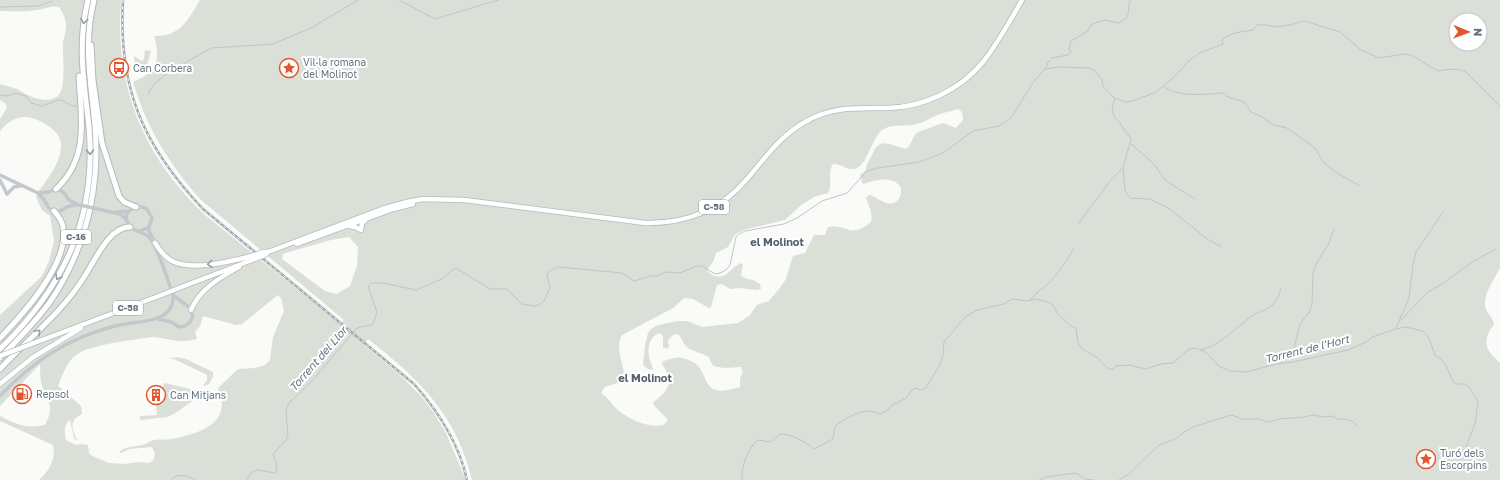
<svg xmlns="http://www.w3.org/2000/svg" width="1500" height="480" font-family="'Golos Text',sans-serif">
  <style>
    .green { fill: #dadfd7; fill-rule: evenodd }
    .lines { fill: none; stroke-linecap: round; stroke-linejoin: round }
    .stream { stroke: #bbc7cb; stroke-width: 1 }
    .primary-casing { stroke: #b5babe; stroke-width: 6 }
    .motorway-casing { stroke: #b4b9bd; stroke-width: 7 }
    .tertiary { stroke: #c3c8cc; stroke-width: 3.5 }
    .primary { stroke: #fff; stroke-width: 4.5 }
    .motorway { stroke: #fff; stroke-width: 5 }
    .rail-casing { stroke: #a2aab0; stroke-width: 2.5 }
    .rail { stroke: #fff; stroke-width: 1; stroke-dasharray: 3; stroke-linecap: butt }
    .primary-bridge-casing { stroke: #b5babe; stroke-width: 6; stroke-linecap: butt }
    .tertiary-bridge { stroke: #c3c8cc; stroke-width: 3.5 }
    .primary-bridge { stroke: #fff; stroke-width: 4.5 }
    .oneway { stroke: #939fa8 }
    .labels { text-anchor: middle; stroke-width: 4; stroke-linejoin: round; paint-order: stroke }
    .shield { fill: #fff; stroke: #939fa8; stroke-width: 1 }
    .shield-label { font-size: 9px; font-weight: bold; fill: #657683 }
    .poi-label { font-size: 10px; fill: #657683; stroke: #fff; text-anchor: start }
    .neighbourhood-label { font-size: 11px; font-weight: bold; fill: #57646e; stroke: #fff }
    .water-label { font-size: 11px; font-style: italic; fill: #60757c; stroke: #fff }
  </style>
  <rect width="100%" height="100%" fill="#fafaf8"/>
  <path class="green" d="M0 0H121C114 85 143 157 205 215L340 324 344 320 200 199C170 165 146 127 133 82 157 72 161 60 154 36 180 37 188 20 200 0H1500V268C1494 280 1481 296 1486 310 1489 315 1493 318 1494 324 1493 326 1490 329 1489 332 1482 347 1490 353 1500 363V480H472C457 415 418 378 368 339L364 345 400 375 421 396 434 413 446 433 466 480H39C50 470 56 459 53 445L0 421V416C16 424 26 429 45 425 55 406 48 403 42 386 40 379 40 371 40 364L0 406V315L42 276 49 261 54 241 50 216 42 210 36 197 39 190 42 187C51 173 62 160 61 143 60 129 35 116 23 117 13 118 6 124 0 131V119L7 108 5 103 0 100V84C6 86 12 87 17 89 28 96 45 105 58 96 67 88 62 54 63 42 64 36 67 30 66 24 65 18 63 12 59 7 51 5 45 9 37 10 25 12 12 11 0 11ZM1456 20H1480V44H1456ZM958 109 962 112 963 120 956 128 943 123 918 132C912 136 912 145 906 149 891 146 880 135 872 155 870 160 866 164 866 170L860 175 862 183 864 184C875 180 894 175 901 188 901 193 901 197 897 201 886 209 878 196 869 195L866 198C869 206 873 213 871 222 849 240 847 223 828 227L825 235H814L805 253 793 256 786 279 779 289 769 301 757 305 750 315 738 323 702 327 687 321H678L658 325 651 329 648 333 645 345 643 365 648 369 653 370C653 366 650 362 649 357 647 348 650 335 660 333L663 336V347L667 349 669 347 668 340 673 335 677 334C683 337 682 344 687 347 693 352 703 353 709 357L713 366 724 368 741 367 743 373 740 378V387C732 389 724 392 716 390 703 387 706 367 691 361 678 356 677 357 664 361L662 362C663 368 668 372 669 377 672 387 660 398 653 402V404L668 420 664 425C649 428 632 421 619 411 613 406 608 397 601 393L605 387 620 382 624 379C625 364 614 349 622 335L673 308 684 298 693 299 709 308 711 307 717 285 722 284 730 289 739 288 757 290 761 289 760 284 753 280 747 279 741 276 743 264 741 263C729 268 724 285 708 272L707 270 713 262 716 253 728 247 735 235 743 230 785 220 801 205 814 197 828 193C833 184 827 173 833 164 840 163 846 170 853 169 867 168 871 140 881 131 889 124 902 126 911 125 922 124 930 118 940 114 946 112 952 111 958 109ZM349 237 358 247 357 266 350 286 337 294 325 291 282 259 283 254 289 252 331 240ZM278 295 281 298 284 311 273 337 270 360 265 365 255 368 238 369 218 388C233 423 201 433 172 439 166 440 160 439 154 440 150 441 147 444 142 445 134 447 126 446 119 452L121 453 130 449 151 447C156 450 155 457 153 461L148 463 140 462 124 464 109 463 92 456 89 453 88 445 82 444 76 445 66 440C64 433 64 424 70 420L74 438 78 442C75 436 70 426 74 420 76 417 79 416 82 414L81 406 58 386C63 374 67 360 79 353 95 344 133 340 152 337 161 337 169 340 178 341 185 342 191 340 197 339L195 332 200 326 203 316 236 325 242 324Z
    M145 50 151 51 148 62 146 67 142 68 139 66 137 68 135 66 134 56 142 61 144 59Z
    M177 357 186 359 211 371 213 372V377L209 384 204 386 203 385 207 380V375L174 359H168Z
    M164 383 195 390 197 398 174 414 167 417 140 420V416L157 415 156 405H158Z"/>
  <g class="lines">
    <path class="stream" d="M399 0 435 19 498 0
      M0 7 38 6 52 1
      M1045 69 1058 67 1089 68 1094 70 1102 80 1103 86 1114 98 1126 102 1133 101 1156 92 1173 78 1190 60 1200 53 1223 44 1222 40C1230 32 1242 32 1253 30L1257 25H1266L1275 27 1290 25 1304 21 1340 32 1361 50 1379 58 1404 54 1411 55 1438 71C1448 69 1457 68 1466 72L1500 106
      M1164 87C1180 98 1205 94 1224 93L1228 97 1244 102 1251 112 1262 117 1274 125 1287 128 1315 148 1324 163 1340 175 1360 186
      M148 94 154 84 169 72 211 48 273 44 313 27 358 0
      M0 95 7 96 16 93 26 96 31 103 42 106 58 100H62L70 105 78 107
      M1115 99 1112 107 1114 117 1119 122 1131 139 1123 168 1125 191 1130 198 1150 199 1170 209 1207 239 1222 247
      M1131 144 1153 163 1166 181 1195 199
      M1079 223 1110 181 1122 169
      M1031 299C1036 293 1042 289 1048 284 1059 273 1067 260 1074 248
      M1401 320 1428 292 1445 282 1472 262 1496 249
      M1396 328 1409 298 1413 265 1416 252 1443 212
      M1201 350C1221 345 1235 328 1252 316 1257 312 1265 311 1271 306 1277 302 1279 295 1281 288
      M1281 363 1294 348 1300 324 1309 312 1312 304 1313 273 1317 262 1328 245 1334 230
      M172 480 174 477C181 474 188 476 195 480
      M246 480 252 472 258 470 275 473C279 467 275 460 273 454L286 440 288 436 286 410 289 403 312 381 356 329C362 325 368 327 373 324L377 312 368 286 371 283H383L416 290 442 279 452 270 456 268 490 289H507L522 304 535 306 539 305 544 301 550 288 547 275 549 271 559 267 622 273 634 281 651 276H657L666 272 680 273 696 266H702L715 274 720 273 726 270 730 265 736 237 739 234 745 231 784 224 797 218 822 201 847 193 867 171 878 168 919 162 943 153 973 131 999 126 1011 118 1032 84 1047 66 1048 62 1052 58 1068 55 1071 51 1069 49 1071 41 1088 31 1092 24 1105 20 1119 23C1132 16 1127 11 1130 0
      M742 480C741 465 748 450 757 440L770 442 780 434C792 434 804 441 814 449L833 439 835 426C847 417 866 406 880 414L886 411 893 405 906 398 914 388 921 390 926 388 939 366 943 355 944 342 965 317 977 310 1004 304 1012 299 1027 301 1036 299 1051 303 1058 314 1071 326 1076 328 1078 342 1081 348 1098 358 1105 366 1109 369H1113L1116 366 1129 365 1146 369 1161 364 1173 363 1189 349 1196 348 1207 353 1219 366 1229 371 1247 372 1276 364 1293 362 1348 350 1368 341 1372 337 1396 329 1405 327 1410 328 1423 331 1429 338 1435 355 1443 361 1446 365 1453 382 1456 384H1465L1468 386 1478 401 1475 424 1466 447
      M1039 480 1046 477 1076 473 1085 479 1094 480
      M1119 480 1129 474 1158 446 1177 438 1184 432 1193 427 1231 415 1243 419H1258L1269 422 1279 419 1304 417 1313 415 1324 417 1333 416 1338 419H1345L1352 421 1358 426"/>
    <defs>
      <path id="primary" d="M349 226 355 227 361 230 362 223 365 221
        M155 243C160 250 164 257 172 261 191 271 228 262 248 257
        M297 244 393 209 413 204
        M268 252 382 209 407 202 423 199 464 200 645 223C685 224 721 210 747 179 765 158 780 136 805 122 832 106 858 108 888 108 924 107 960 90 983 62 998 43 1010 21 1022 0
        M179 288 252 260
        M191 310C199 289 221 277 239 267
        M42 340 164 294
        M0 384 32 358 81 328"/>
      <path id="motorway" d="M91 45 93 80 102 143 119 196 124 202 136 207
        M56 189C90 158 81 116 79 76
        M0 338C23 314 70 263 63 227 62 220 58 216 54 211
        M0 349C64 287 97 218 89 127 84 82 77 44 88 0
        M0 358C18 339 37 321 52 299 86 247 100 188 95 126 91 82 83 44 94 0
        M0 369C29 338 64 311 86 274 96 259 109 227 130 227"/>
    </defs>
    <use href="#primary" class="primary-casing"/>
    <use href="#motorway" class="motorway-casing"/>
    <path class="tertiary" d="M0 175 38 193 45 201 48 207 52 211H60L69 206 78 205
      M0 180 7 194 14 187 20 186
      M38 193 49 192 55 189 60 190 64 193 69 200 77 204
      M102 210 120 214 127 220
      M117 212 129 211
      M149 227V231L156 244
      M158 319 171 322 179 327 185 326 190 322 193 316 190 308 173 295
      M0 396C33 361 68 338 115 326 129 322 147 323 160 317 169 313 174 305 173 295 168 281 158 247 149 237 143 231 132 232 128 224 121 212 137 202 147 209L152 218 149 227 140 231"/>
    <use href="#primary" class="primary"/>
    <use href="#motorway" class="motorway"/>
    <defs>
      <path id="rail" d="M123 0C118 88 143 146 203 209L414 384C439 412 459 443 467 480"/>
    </defs>
    <use href="#rail" class="rail-casing"/>
    <use href="#rail" class="rail"/>
    <defs>
      <path id="primary-bridge" d="M248 257 264 252H268
        M252 260 265 255 268 252
        M164 294 179 288
        M0 356 42 340"/>
    </defs>
    <use href="#primary-bridge" class="primary-bridge-casing"/>
    <path class="tertiary-bridge" d="M80 205 102 210"/>
    <use href="#primary-bridge" class="primary-bridge"/>
  </g>
  <defs><path id="oneway-chevron" d="M-2-3.5L2.5 0L-2 3.5" fill="none" stroke-width="1.6" stroke-linecap="round" stroke-linejoin="round"/></defs>
  <g class="oneway">
    <use href="#oneway-chevron" transform="translate(84 21) rotate(99)"/>
    <use href="#oneway-chevron" transform="translate(90 152) rotate(89)"/>
    <use href="#oneway-chevron" transform="translate(210 264) rotate(175)"/>
    <use href="#oneway-chevron" transform="translate(58 277) rotate(119)"/>
    <use href="#oneway-chevron" transform="translate(38 332) rotate(-45)"/>
  </g>
  <defs>
    <symbol id="bus-ring" viewBox="-11 -11 22 22"><circle r="9.5" fill="#fff" stroke="#e4572e" stroke-width="1.5"/><path d="M-5-6H5V4H4V6H2V4H-2V6H-4V4H-5ZM-3.5-4V0h7V-4ZM-3.5 1.2v1.5H-2V1.2ZM2 1.2v1.5H3.5V1.2Z" fill="#e4572e"/></symbol>
    <symbol id="sight-ring" viewBox="-11 -11 22 22"><circle r="9.5" fill="#fff" stroke="#e4572e" stroke-width="1.5"/><path d="M0-6L1.8-2.2L6-1.7L2.9 1.2L3.7 5.4L0 3.3L-3.7 5.4L-2.9 1.2L-6-1.7L-1.8-2.2Z" fill="#e4572e"/></symbol>
    <symbol id="fuel-ring" viewBox="-11 -11 22 22"><circle r="9.5" fill="#fff" stroke="#e4572e" stroke-width="1.5"/><path d="M-5.5-6h7V0h2V4h1.3V-2.5L3-4.5l.8-.8L6-3V5H2.5V1h-1V6h-7ZM-4.2-4.7v3.2H.2V-4.7Z" fill="#e4572e"/></symbol>
    <symbol id="building-ring" viewBox="-11 -11 22 22"><circle r="9.5" fill="#fff" stroke="#e4572e" stroke-width="1.5"/><path d="M-4-6H4V6H1V3H-1V6H-4ZM-2.5-4.3h1.7v1.8h-1.7ZM.8-4.3h1.7v1.8H.8ZM-2.5-1h1.7V.8h-1.7ZM.8-1h1.7V.8H.8Z" fill="#e4572e"/></symbol>
  </defs>
  <g fill-rule="evenodd">
    <use href="#bus-ring" x="108" y="57" width="22" height="22"/>
    <use href="#sight-ring" x="278" y="57" width="22" height="22"/>
    <use href="#fuel-ring" x="11" y="383" width="22" height="22"/>
    <use href="#building-ring" x="145" y="384" width="22" height="22"/>
    <use href="#sight-ring" x="1415" y="448" width="22" height="22"/>
  </g>
  <g class="labels">
    <g class="shield">
      <rect x="699" y="200" width="30" height="14" rx="3"/>
      <rect x="61" y="230" width="30" height="14" rx="3"/>
      <rect x="113" y="301" width="30" height="14" rx="3"/>
    </g>
    <g class="shield-label">
      <text x="714" y="210">C-58</text>
      <text x="76" y="240">C-16</text>
      <text x="128" y="311">C-58</text>
    </g>
    <g class="poi-label">
      <text x="303" y="66">Vil·la romana<tspan x="303" dy="12">del Molinot</tspan></text>
      <text x="133" y="72">Can Corbera</text>
      <text x="36" y="398">Repsol</text>
      <text x="170" y="399">Can Mitjans</text>
      <text x="1440" y="457">Turó dels<tspan x="1440" dy="12">Escorpins</tspan></text>
    </g>
    <g class="neighbourhood-label">
      <text x="777" y="246">el Molinot</text>
      <text x="645" y="382">el Molinot</text>
    </g>
    <g class="water-label">
      <text transform="translate(1307 349) rotate(-14)" y="4">Torrent de l'Hort</text>
      <text transform="translate(318 359) rotate(-49)" y="4">Torrent del Llor</text>
    </g>
  </g>
  <g transform="translate(1468 32) rotate(91)"><circle r="19" fill="#ffffff" stroke="#c1c8cd"/>
  <path d="M0-3L7 15L0 10L-7 15Z" fill="#e4572e"/>
  <text y="-6" font-size="11" font-weight="bold" text-anchor="middle" fill="#657683">N</text>
  </g>
</svg>
